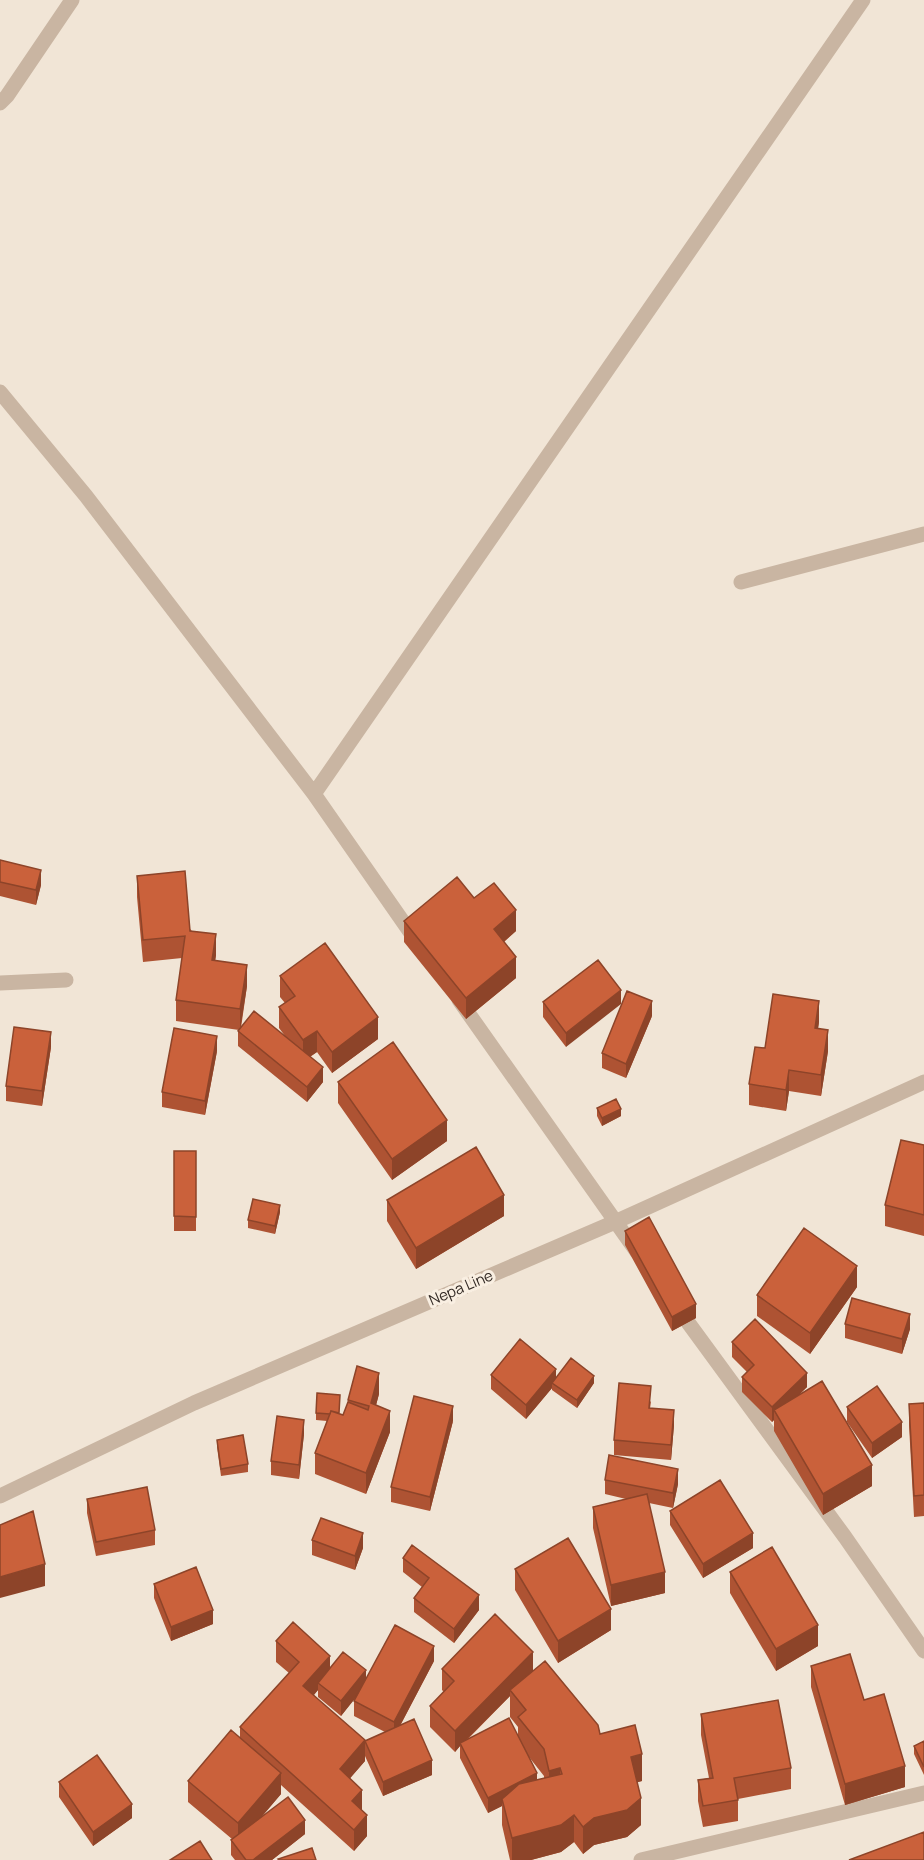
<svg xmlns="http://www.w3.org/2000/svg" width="924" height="1860" font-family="Manrope,sans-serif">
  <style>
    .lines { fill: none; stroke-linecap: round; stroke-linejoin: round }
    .minor { stroke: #c9b5a2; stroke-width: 15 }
    .wall { fill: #ae5333; fill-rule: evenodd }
    .shaded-wall { fill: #8d4429 }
    .building { fill: #ca613b; stroke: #8d4429; stroke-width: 1.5 }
    .labels { text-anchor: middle; stroke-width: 6; stroke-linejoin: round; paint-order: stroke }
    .street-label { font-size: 15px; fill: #332a25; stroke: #f9efe2 }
  </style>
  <rect width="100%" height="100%" fill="#f1e5d6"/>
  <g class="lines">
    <path class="minor" d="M0 103 7 96 72 0
      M0 392 86 496 314 794 415 939
      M741 582 924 534
      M314 794 863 0
      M0 983 66 980
      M459 1000 637 1252
      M676 1306 845 1537 924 1651
      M0 1496 194 1403 615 1222 924 1082
      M641 1860 924 1793"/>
  </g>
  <path class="wall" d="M0 860 41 885 36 905 0 896Z
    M137 876 216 955 215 961 247 986 241 1028 285 1036 279 1028V1007L285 1003 280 997V976L378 1039 332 1073 317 1052 310 1057 323 1082 307 1102 238 1046V1031L239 1030 176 1021V1000L182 958 143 962 137 897Z
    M474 898 516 931 504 942 516 978 466 1019 404 942V921Z
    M598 960 566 1047 543 1017V1002Z
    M652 1016 626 1078 602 1068V1053Z
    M819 1022 818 1028 828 1051 821 1096 789 1091 786 1111 749 1105V1084L765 1048Z
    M51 1047 42 1106 6 1101V1086Z
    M217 1051 205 1115 162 1107V1092Z
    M338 1082 447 1141 392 1180 338 1103Z
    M597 1108 621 1116 602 1126 597 1116Z
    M924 1145V1236L885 1226V1205Z
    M174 1151H196V1231H174Z
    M387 1200 504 1216 416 1269 387 1221Z
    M280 1212 275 1234 248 1228V1220Z
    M625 1231 696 1318 672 1331 625 1245Z
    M857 1287 810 1354 757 1316V1295Z
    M845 1324 910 1329 902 1354 845 1338Z
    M732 1342 807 1387 799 1395 872 1486 823 1515 774 1431V1420L772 1422 742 1392V1377L747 1372 732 1357Z
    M491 1375 556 1377 594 1383 577 1408 552 1390V1388L526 1419 491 1389Z
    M379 1394 376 1405 390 1432 366 1494 315 1474V1453L327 1421 316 1420V1413L339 1414 343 1415 348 1403V1400Z
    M651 1401 650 1409 674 1425 671 1460 614 1455V1440Z
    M924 1403V1516L914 1517 909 1425V1404Z
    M847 1407 902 1437 872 1458 847 1422Z
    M453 1421 430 1511 391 1502V1487Z
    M304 1434 299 1479 271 1475V1461Z
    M217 1440 248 1464V1472L221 1476 217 1447Z
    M605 1480 678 1484 673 1508 649 1503 665 1593 611 1606 593 1528V1507L626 1499 605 1494Z
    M87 1499 155 1530V1545L96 1556 87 1513Z
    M670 1511 753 1548 703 1578 670 1525Z
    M312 1540 363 1548 355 1570 312 1555Z
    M403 1558 479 1610 454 1643 414 1612V1598L422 1587 403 1572Z
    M515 1569 611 1630 558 1663 515 1590Z
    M730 1572 818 1646 776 1671 730 1593Z
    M154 1584 213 1624 171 1641 154 1598Z
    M276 1641 330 1668 366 1680 434 1661 400 1726 432 1775 383 1796 365 1756V1741L385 1732 354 1716V1701L357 1695 341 1716 318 1697V1690L314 1695 365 1761 350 1778 362 1811 367 1836 354 1851 281 1785V1794L262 1816 305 1834 272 1860H235L231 1855V1840L232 1839 188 1802V1781L240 1738V1727L289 1673 276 1662Z
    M811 1666 864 1700 905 1787 845 1805 811 1687Z
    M442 1669 533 1671 600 1734 642 1781 637 1782 641 1825 627 1837 594 1845 583 1854 574 1842 561 1852 531 1860H510L502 1825V1806L488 1813 460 1758V1746L455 1752 430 1727V1706L444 1692 442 1690ZM510 1696V1717L518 1727V1735L467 1740ZM529 1757 544 1776V1778L537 1780Z
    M701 1714 791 1768V1789L738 1799V1821L703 1827 698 1801V1780L709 1778 701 1735Z
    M924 1741V1775L914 1754V1746Z
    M59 1782 132 1818 93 1846 59 1797Z"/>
  <path class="shaded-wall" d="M41 870V885L36 905V890Z
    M516 910V931L494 950V929Z
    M216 934V955L212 981V960Z
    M516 957V978L466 1019V998Z
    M247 965V986L240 1030V1009Z
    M621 990V1004L566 1047V1033Z
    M652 1001V1016L626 1078V1064Z
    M819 1001V1022L815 1049V1028Z
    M378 1017V1039L332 1073V1052Z
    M828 1030V1051L821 1096V1075Z
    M317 1031V1052L303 1061V1040Z
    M51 1032V1047L42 1106V1091Z
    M217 1036V1051L205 1115V1101Z
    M323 1067V1082L307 1102V1087Z
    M789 1070V1091L786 1111V1090Z
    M621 1109V1116L602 1126V1118Z
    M447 1120V1141L392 1180V1159Z
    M504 1195V1216L416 1269V1248Z
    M280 1205V1212L275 1234V1226Z
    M857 1266V1287L810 1354V1333Z
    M696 1304V1318L672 1331V1317Z
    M910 1314V1329L902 1354V1339Z
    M556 1369V1384L552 1383V1388L526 1419V1405Z
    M379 1373V1394L371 1424V1403Z
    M807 1373V1387L777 1416 774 1410V1420L772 1422V1407Z
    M594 1376V1383L577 1408V1400Z
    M453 1406V1421L430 1511V1497Z
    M674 1410V1425L671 1460V1445Z
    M390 1411V1432L366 1494V1473Z
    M304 1420V1434L299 1479V1465Z
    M902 1422V1437L872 1458V1443Z
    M872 1465V1486L823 1515V1494Z
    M678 1469V1484L673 1508V1493Z
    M363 1533V1548L355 1570V1556Z
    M753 1533V1548L703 1578V1564Z
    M45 1564V1586L0 1598V1577Z
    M665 1572V1593L611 1606V1585Z
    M479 1595V1610L454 1643V1629Z
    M611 1609V1630L558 1663V1641Z
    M213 1610V1624L171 1641V1627Z
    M818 1625V1646L776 1671V1649Z
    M434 1646V1661L394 1737V1722Z
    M533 1652V1673L510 1690V1696L461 1745 460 1743V1746L455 1752V1731Z
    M330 1656V1677L318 1683V1690L303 1707V1686Z
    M366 1670V1685L341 1716V1701Z
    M365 1740V1761L340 1790V1769Z
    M642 1754V1781L631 1784V1757Z
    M432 1760V1775L383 1796V1782Z
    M905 1766V1787L845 1805V1784Z
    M560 1768V1795L549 1798V1771Z
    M281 1773V1794L238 1845V1823Z
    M537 1773V1788L502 1799V1806L488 1813V1798Z
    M362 1790V1811L352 1801Z
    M641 1798V1825L627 1837 594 1845 583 1854V1827L594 1818Z
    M132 1804V1818L93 1846V1832Z
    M367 1815V1836L354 1851V1830Z
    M574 1815V1842L561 1852 531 1860H512V1838Z
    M305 1820V1834L272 1860H253Z"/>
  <path class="building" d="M0 860 41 870 36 890 0 882Z
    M185 871 190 931 216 934 212 960 247 965 240 1009 176 1000 185 936 143 940 137 876Z
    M457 877 474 898 494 883 516 910 494 929 516 957 466 998 404 921Z
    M325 943 378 1017 332 1052 317 1031 303 1040 279 1007 295 996 280 976Z
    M598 960 621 990 566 1033 543 1002Z
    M627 991 652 1001 626 1064 602 1053Z
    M773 994 819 1001 815 1028 828 1030 821 1075 789 1070 786 1090 749 1084 755 1047 765 1048Z
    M254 1011 323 1067 307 1087 238 1031Z
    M14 1027 51 1032 42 1091 6 1086Z
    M174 1028 217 1036 205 1101 162 1092Z
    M393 1042 447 1120 392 1159 338 1082Z
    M616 1099 621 1109 602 1118 597 1108Z
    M901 1140 924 1145V1215L885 1205Z
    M476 1147 504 1195 416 1248 387 1200Z
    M174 1151H196V1217L174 1216Z
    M253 1199 280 1205 275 1226 248 1220Z
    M649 1217 696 1304 672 1317 625 1231Z
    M804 1228 857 1266 810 1333 757 1295Z
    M852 1298 910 1314 902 1339 845 1324Z
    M755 1319 807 1373 772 1407 742 1377 754 1365 732 1342Z
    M520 1339 556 1369 526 1405 491 1375Z
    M571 1358 594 1376 577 1400 552 1383Z
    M357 1366 379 1373 371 1403 390 1411 366 1473 315 1453 331 1411 343 1415 348 1402 368 1410 369 1406 348 1400Z
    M822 1381 872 1465 823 1494 774 1410Z
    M619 1383 651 1386 649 1408 674 1410 671 1445 614 1440Z
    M877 1386 902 1422 872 1443 847 1407Z
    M317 1393 340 1395 339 1413 331 1411 330 1414 316 1413Z
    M414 1396 453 1406 430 1497 391 1487Z
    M924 1403V1495L914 1496 909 1404Z
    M277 1416 304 1420 299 1465 271 1461Z
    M243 1435 248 1464 221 1469 217 1440Z
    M609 1455 678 1469 673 1493 605 1480Z
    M720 1480 753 1533 703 1564 670 1511Z
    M147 1487 155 1530 96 1542 87 1499Z
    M647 1494 665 1572 611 1585 593 1507Z
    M33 1511 45 1564 0 1577V1525Z
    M321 1518 363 1533 355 1556 312 1540Z
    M568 1538 611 1609 558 1641 515 1569Z
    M412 1545 479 1595 454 1629 414 1598 429 1578 403 1558Z
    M772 1547 818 1625 776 1649 730 1572Z
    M196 1567 213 1610 171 1627 154 1584Z
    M495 1614 533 1652 455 1731 430 1706 454 1681 442 1669Z
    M293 1622 330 1656 303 1686 365 1740 340 1769 362 1790 352 1801 367 1815 354 1830 240 1727 299 1662 276 1641Z
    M395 1625 434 1646 394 1722 354 1701Z
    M343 1652 366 1670 341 1701 318 1683Z
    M850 1654 864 1700 884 1694 905 1766 845 1784 811 1666Z
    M545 1661 598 1725 600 1734 635 1725 642 1754 631 1757 641 1798 627 1810 594 1818 583 1827 574 1815 561 1825 512 1838 502 1799 519 1784 562 1774 560 1768 549 1771 544 1749 518 1717 526 1710 510 1690Z
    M778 1700 791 1768 734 1778 738 1800 703 1806 698 1780 713 1778 701 1714Z
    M509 1718 537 1773 488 1798 460 1743Z
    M414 1719 432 1760 383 1782 365 1741Z
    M231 1730 281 1773 238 1823 188 1781Z
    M924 1741V1767L914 1746Z
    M97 1755 132 1804 93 1832 59 1782Z
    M288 1797 305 1820 253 1860H246L231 1840Z
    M924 1832V1860H849Z
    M200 1841 212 1860H170Z
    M312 1848 316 1860H279L278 1859Z"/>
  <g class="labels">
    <g class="street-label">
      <text transform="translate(461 1288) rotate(-23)" y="5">Nepa Line</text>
    </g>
  </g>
</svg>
